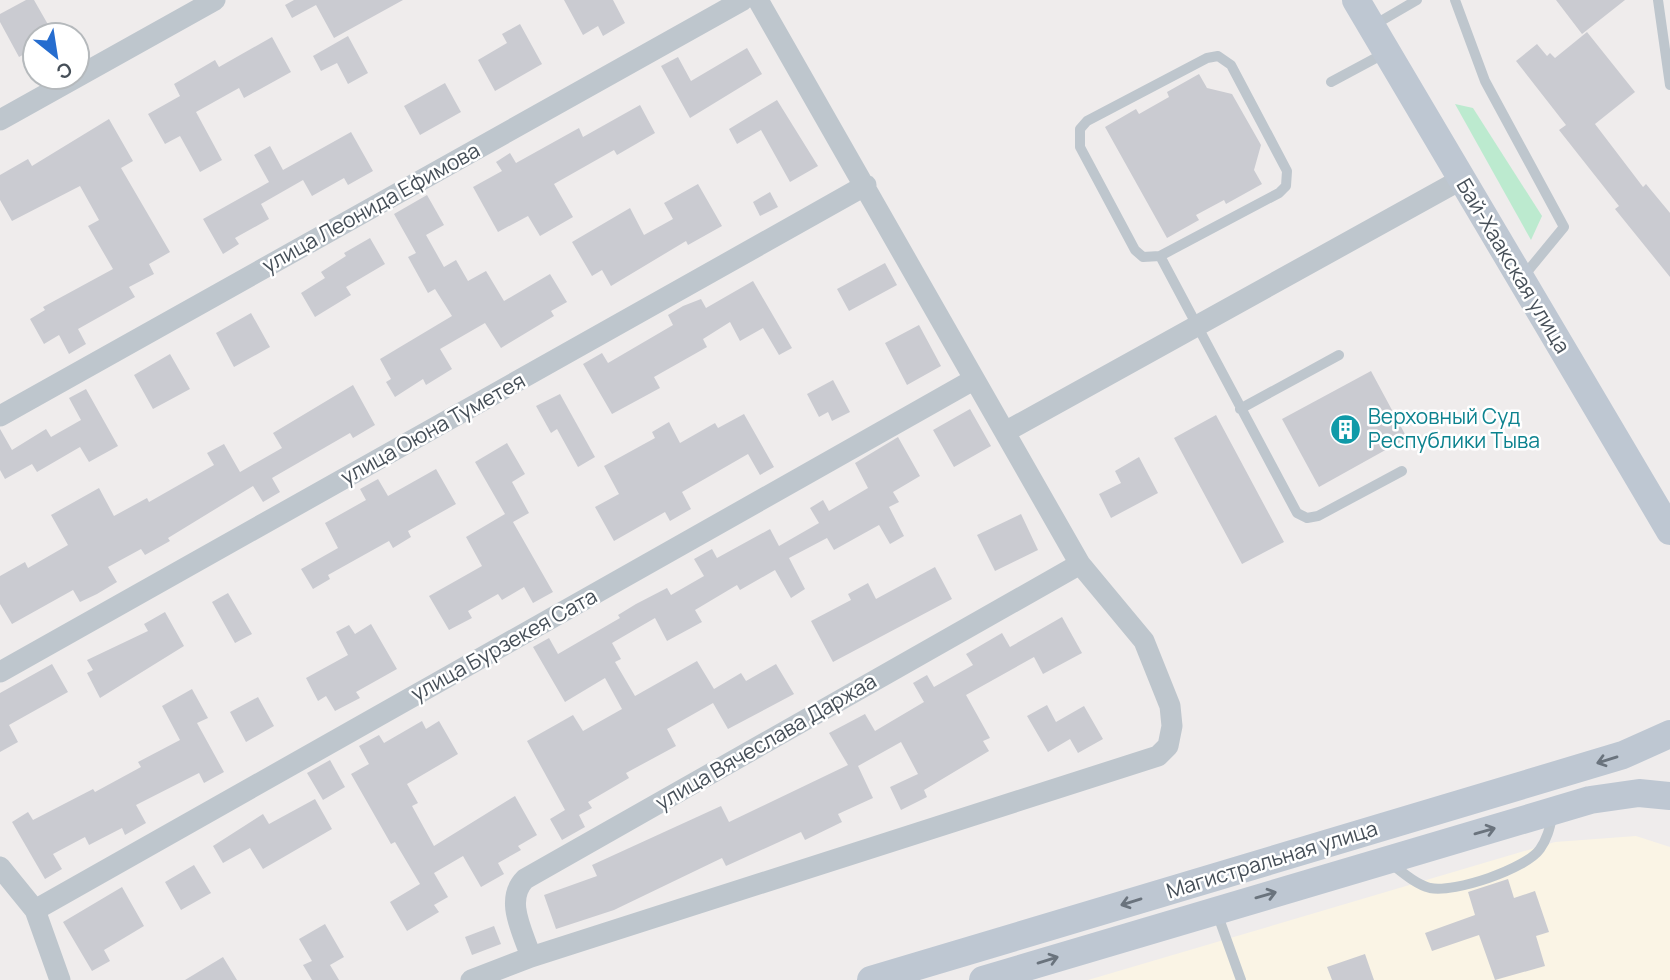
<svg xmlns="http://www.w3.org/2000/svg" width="1670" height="980" font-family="Manrope,sans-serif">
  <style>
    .commercial { fill: #faf4e5 }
    .green { fill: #bceacf }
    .building { fill: #cacbd1 }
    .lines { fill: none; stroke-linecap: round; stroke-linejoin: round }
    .lane { stroke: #bec6cd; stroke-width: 10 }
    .street { stroke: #bec6cd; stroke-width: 21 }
    .secondary { stroke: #bec7d2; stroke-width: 28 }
    .oneway { stroke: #6a737d }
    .labels { text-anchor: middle; stroke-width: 5; stroke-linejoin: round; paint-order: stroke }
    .street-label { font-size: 21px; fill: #464f58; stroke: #fff }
    .culture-label { font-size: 21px; fill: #0d838f; stroke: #fff; text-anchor: start }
  </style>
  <rect width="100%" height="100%" fill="#efecec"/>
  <path class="commercial" d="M1636 836 1670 847V980H1088L1555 842Z"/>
  <path class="green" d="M1455 104 1473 108 1542 216 1531 240Z"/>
  <path class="building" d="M26 0H34L54 35H35V48L19 57 0 22V14Z
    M294 0H403L334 38 316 5 292 18 285 5Z
    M564 0H613L625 23 603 36 598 26 583 35Z
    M1556 0H1625L1582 34Z
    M520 24 542 64 495 91 478 60 507 43 502 34Z
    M1587 32 1635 92 1595 124 1643 187 1646 184 1670 213V277L1615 209 1619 206 1559 130 1566 125 1516 61 1537 44 1547 56 1550 53 1555 58Z
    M348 36 368 73 348 84 337 63 321 71 313 56Z
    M272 37 291 72 244 98 239 88 196 112 222 160 200 172 180 136 165 144 148 114 180 96 174 84 215 60 219 67Z
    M747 48 762 74 690 118 661 66 678 57 691 81Z
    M1199 74 1207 88 1232 94 1261 145 1254 170 1262 184 1226 204 1224 200 1196 215 1199 220 1167 238 1105 127 1136 109 1139 114 1169 97 1167 92Z
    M445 83 461 112 420 135 404 106Z
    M777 100 818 166 790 182 761 130 737 144 729 129Z
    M640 105 655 133 617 155 614 150 554 184 573 217 540 236 528 216 498 232 473 187 502 171 496 162 510 153 516 163 579 128 583 137Z
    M109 119 133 161 121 168 170 252 149 264 154 274 129 287 135 297 78 329 86 344 69 354 59 335 44 344 30 319 45 310 43 307 113 269 88 226 99 220 80 186 12 221 0 200V175L28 159 32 166Z
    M351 132 373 171 348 185 344 178 312 196 303 180 261 204 269 219 235 238 239 244 223 254 203 219 269 182 254 155 270 146 283 170Z
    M698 184 722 226 688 245 686 241 611 286 602 270 592 276 572 242 630 208 644 235 673 219 664 203Z
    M770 192 778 207 760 216 753 202Z
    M427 195 444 225 426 235 444 267 456 260 468 281 486 271 504 301 550 274 567 302 551 311 554 316 501 348 485 323 440 349 452 369 426 385 423 379 395 397 386 382 391 379 380 359 452 316 435 289 428 293 408 257 416 253 394 214Z
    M370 238 385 264 346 287 351 295 315 317 301 293 325 278 321 272 346 256 344 253Z
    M885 263 897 285 849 311 837 289Z
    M753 281 792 348 779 355 763 328 740 341 730 322 703 339 707 347 654 377 660 388 612 414 583 364 602 353 608 363 673 325 668 315 683 306 701 299 706 308Z
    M251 313 270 347 234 367 216 333Z
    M919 325 941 366 907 385 885 343Z
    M170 354 190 389 153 409 134 375Z
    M1371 371 1407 438 1319 487 1282 419Z
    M833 380 850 412 832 421 828 412 819 417 807 394Z
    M353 385 375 425 353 438 350 433 272 478 280 492 263 502 253 486 168 538 170 541 145 555 141 549 108 567 117 582 97 594 80 602 73 590 12 624 0 604V576L25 562 28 568 68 545 51 515 99 488 114 516 147 498 149 502 214 465 207 453 224 444 240 472 282 448 273 433Z
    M86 389 118 446 89 462 80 447 37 472 32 464 5 479 0 470V429L12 450 46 429 51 437 81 420 69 398Z
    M560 394 595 457 578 467 557 429 551 433 536 406Z
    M970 409 991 446 954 467 933 430Z
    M744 414 774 467 760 475 748 454 682 492 691 509 670 521 665 512 614 541 595 507 619 494 604 466 655 438 652 432 669 422 680 443 715 423 718 428Z
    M1216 415 1284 542 1242 564 1174 438Z
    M898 437 920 476 893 492 899 502 889 507 904 536 890 544 879 525 834 550 827 538 789 558 805 589 791 598 775 570 740 590 737 585 695 610 702 622 667 641 655 618 612 643 621 659 615 662 635 696 697 661 714 689 741 673 746 681 776 664 794 694 728 729 713 703 667 729 676 746 626 773 629 778 588 802 592 808 579 815 585 827 562 840 550 819 565 810 527 741 573 715 583 731 622 709 605 678 565 702 533 647 549 638 558 654 620 618 618 615 636 604 667 588 671 595 704 576 694 559 712 549 717 558 770 529 779 546 819 523 810 508 823 500 829 511 868 488 855 463Z
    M507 443 525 474 512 482 529 513 513 522 553 592 533 603 524 587 502 600 498 594 468 611 472 618 449 630 429 596 482 566 466 537 505 514 475 462Z
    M1139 457 1158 493 1111 518 1099 494 1121 483 1115 471Z
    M436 469 456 504 408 531 411 537 393 548 389 541 328 575 330 579 313 589 301 569 338 548 325 523 366 500 360 489 378 479 388 496Z
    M1021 514 1038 550 995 571 977 535Z
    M935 567 952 599 833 662 811 621 851 600 848 594 868 583 876 599Z
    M228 593 252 634 235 643 212 602Z
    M165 612 184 646 100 698 87 673 93 670 87 660 148 631 144 624Z
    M1062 617 1082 653 1043 674 1034 657 966 695 990 738 983 741 989 751 924 790 927 797 901 810 890 787 918 774 901 742 858 766 873 798 838 814 842 822 805 840 801 832 726 866 722 858 614 910 556 929 544 895 597 876 592 865 721 806 729 822 848 765 829 733 865 714 875 731 924 702 913 683 927 675 934 687 973 665 966 654 1002 633 1010 647Z
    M371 624 397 669 356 692 360 698 335 711 326 696 318 701 306 678 348 655 336 632 349 625 355 634Z
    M52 664 68 692 9 725 18 742 0 752V693Z
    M192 689 208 718 197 723 224 772 204 783 199 773 136 805 146 823 125 835 122 828 89 845 85 837 53 854 62 869 45 879 12 822 28 812 33 820 93 789 95 792 141 767 138 762 180 740 162 706Z
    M258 697 274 726 246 742 230 712Z
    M1047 705 1056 722 1084 706 1103 739 1078 753 1070 739 1048 752 1027 716Z
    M422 721 426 729 439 721 458 754 407 784 418 803 412 806 434 846 515 796 537 835 518 846 521 850 498 863 504 874 481 887 463 856 434 873 448 897 434 905 439 912 407 931 390 902 420 884 395 842 391 844 351 774 369 764 359 746 379 735 384 743Z
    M330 760 345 787 323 800 307 773Z
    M315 799 332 829 263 869 250 848 223 863 213 846 263 814 269 824Z
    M194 865 211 893 181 910 165 882Z
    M1508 879 1514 898 1535 891 1549 932 1536 936 1545 966 1495 980 1479 935 1432 951 1425 933 1475 915 1468 892Z
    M122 887 144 926 104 950 110 961 92 971 63 922Z
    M325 924 344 957 330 965 339 980H312L303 965 312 961 299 939Z
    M494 926 501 944 472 955 465 937Z
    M1365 954 1374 980H1332L1327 967Z
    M223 957 237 980H185Z"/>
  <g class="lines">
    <path class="lane" d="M1455 0 1485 81 1564 227 1522 278
      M1658 0 1670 85
      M1374 25 1417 0
      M1218 56 1231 65 1287 171 1286 186 1279 193 1160 256 1143 257 1135 250 1080 147V129L1087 121 1207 58Z
      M1331 82 1387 52
      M1160 256 1297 513 1307 518 1318 516 1402 471
      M1240 409 1339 355
      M1389 862C1401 871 1415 884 1430 888 1455 893 1526 869 1540 849 1548 838 1550 826 1553 813
      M1217 913 1241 980"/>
    <path class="street" d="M0 120 215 0
      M0 416 743 0
      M1005 432 1462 179
      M0 672 866 185
      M0 867 35 910 60 980
      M35 910 973 380
      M531 957C523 932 504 900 525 879L1080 564
      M471 980 531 957 1158 756 1168 746 1172 726 1170 706 1144 641 1080 564 758 0"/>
    <path class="secondary" d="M1356 0 1670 531
      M871 980 1623 755 1670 734
      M983 980 1590 800 1639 793 1670 796"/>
  </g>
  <defs><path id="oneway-shaft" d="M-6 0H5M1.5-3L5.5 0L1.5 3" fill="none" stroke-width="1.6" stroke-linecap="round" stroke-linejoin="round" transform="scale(1.75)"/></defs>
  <g class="oneway">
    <use href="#oneway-shaft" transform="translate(1607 760) rotate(163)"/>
    <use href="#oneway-shaft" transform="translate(1485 831) rotate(-16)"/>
    <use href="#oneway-shaft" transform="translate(1266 895) rotate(-16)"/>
    <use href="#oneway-shaft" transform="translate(1131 902) rotate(163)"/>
    <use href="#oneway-shaft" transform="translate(1048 960) rotate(-17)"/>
  </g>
  <defs>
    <symbol id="building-disc" viewBox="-11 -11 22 22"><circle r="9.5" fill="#0f9aa8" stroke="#fff"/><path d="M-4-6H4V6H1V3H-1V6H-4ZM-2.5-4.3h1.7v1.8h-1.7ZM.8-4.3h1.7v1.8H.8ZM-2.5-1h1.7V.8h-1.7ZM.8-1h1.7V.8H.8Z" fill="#fff"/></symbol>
  </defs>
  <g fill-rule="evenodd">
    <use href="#building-disc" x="1328" y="412" width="35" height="35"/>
  </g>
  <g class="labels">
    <g class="street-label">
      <text transform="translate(371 208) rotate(-29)" y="7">улица Леонида Ефимова</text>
      <text transform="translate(1513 266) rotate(59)" y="7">Бай-Хаакская улица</text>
      <text transform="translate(433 429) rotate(-29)" y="7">улица Оюна Туметея</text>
      <text transform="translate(504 645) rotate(-29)" y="7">улица Бурзекея Сата</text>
      <text transform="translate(766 742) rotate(-30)" y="7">улица Вячеслава Даржаа</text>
      <text transform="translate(1272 860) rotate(-17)" y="7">Магистральная улица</text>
    </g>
    <g class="culture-label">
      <text x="1368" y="424">Верховный Суд<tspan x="1368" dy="24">Республики Тыва</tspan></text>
    </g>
  </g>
  <g transform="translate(56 56) rotate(150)"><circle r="33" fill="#ffffff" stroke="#b5b9bc" stroke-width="2"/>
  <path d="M0-5L12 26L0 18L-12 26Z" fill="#266dcf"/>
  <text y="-10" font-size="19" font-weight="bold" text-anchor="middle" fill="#464f58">С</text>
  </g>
</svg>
